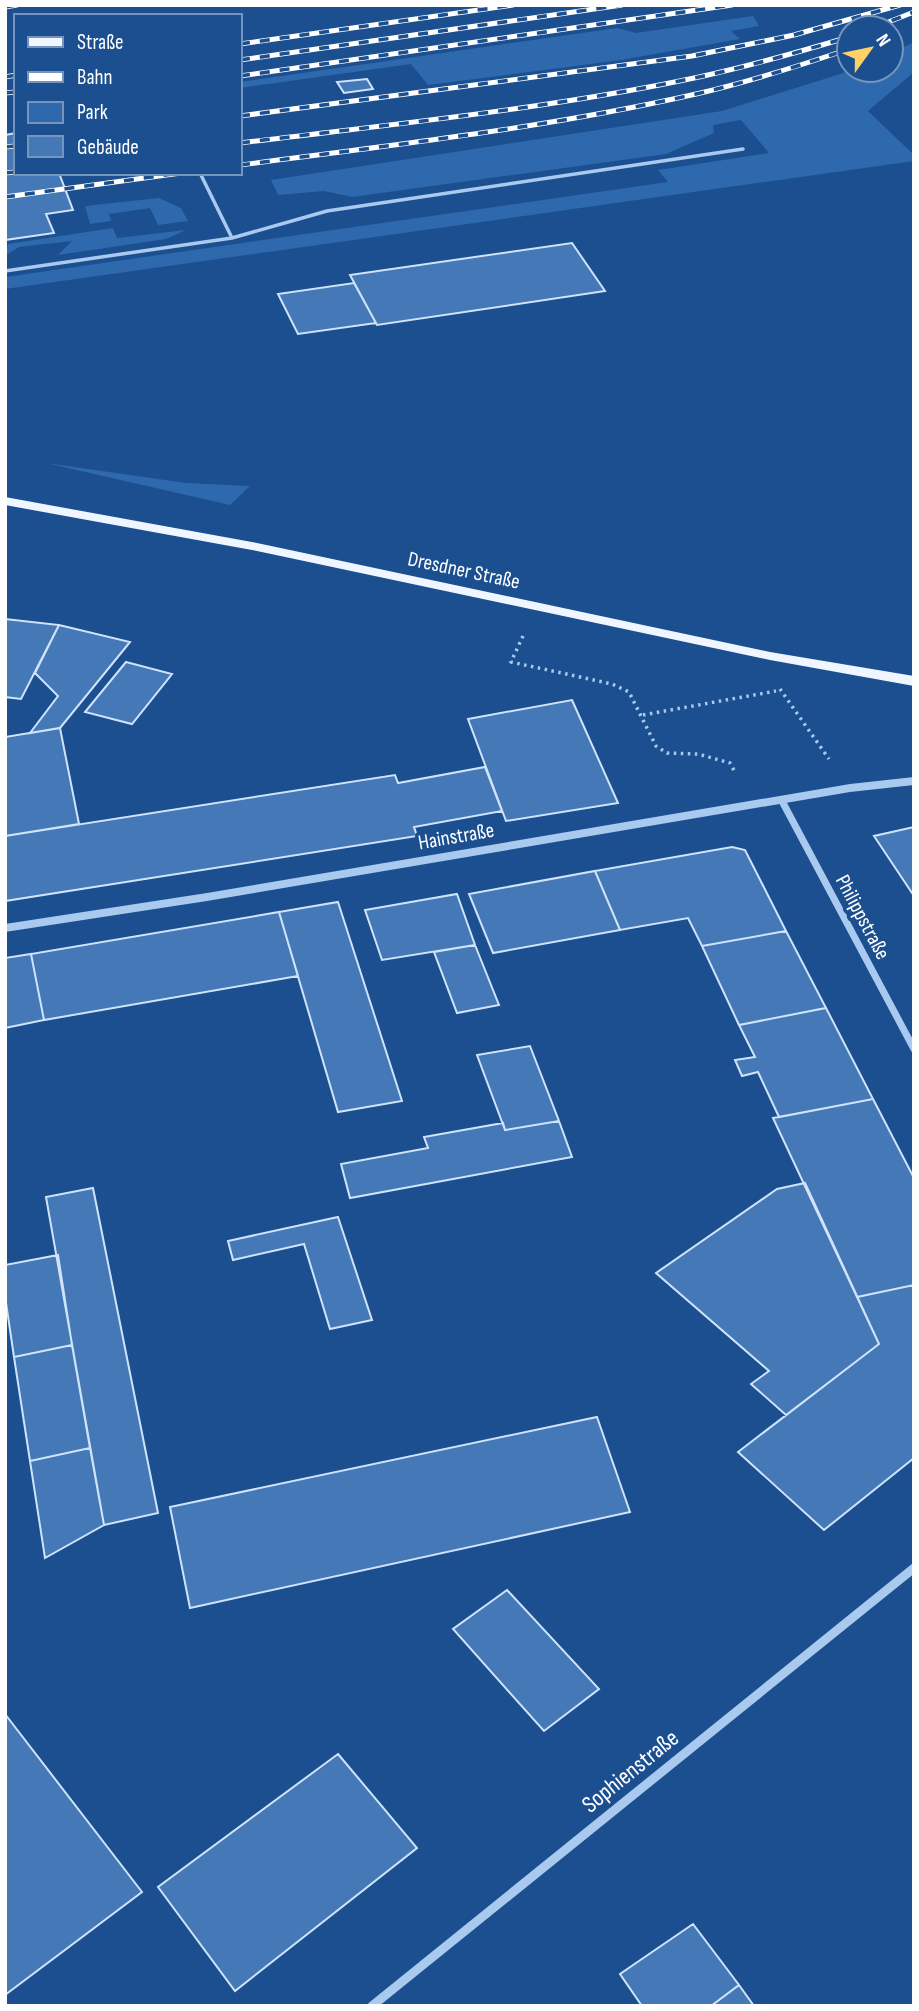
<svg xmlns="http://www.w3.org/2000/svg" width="919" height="2011" font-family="'Sofia Sans Condensed',sans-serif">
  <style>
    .green { fill: #2e69ad }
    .building { fill: #4478b7; stroke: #cfe3fa; stroke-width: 2 }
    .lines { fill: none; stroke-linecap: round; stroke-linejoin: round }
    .path { stroke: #a9c9ee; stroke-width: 3.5; stroke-dasharray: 2.5 4.5; stroke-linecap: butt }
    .service { stroke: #a9c9ee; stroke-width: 3.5 }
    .minor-far1 { stroke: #a9c9ee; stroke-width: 7 }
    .minor { stroke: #a9c9ee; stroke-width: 9 }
    .tertiary { fill: #a9c9ee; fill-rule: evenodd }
    .primary { fill: #f0f6ff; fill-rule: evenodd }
    .rail-casing { stroke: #fff; stroke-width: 5 }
    .rail { stroke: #1b4f8f; stroke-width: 3.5; stroke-dasharray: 10; stroke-linecap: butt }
    .labels { text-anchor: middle; stroke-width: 7; stroke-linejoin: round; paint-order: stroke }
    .street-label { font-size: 21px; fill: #fff; stroke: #1b4f8f }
    .near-street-label { font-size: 24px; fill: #fff; stroke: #1b4f8f }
  </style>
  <rect width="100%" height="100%" fill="#1b4f8f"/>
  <path class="green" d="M753 16 759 26 731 31 740 39 621 60 428 85 411 64 240 88V82L617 28 636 33Z
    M914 42V72L868 111 914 155V161L5 289V277L668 182 658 170 769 153 741 120 713 125 714 133 666 154 352 197 324 191 278 195 271 180 722 111 853 70H891V53Z
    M159 198 181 208 188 221 158 225 150 208 109 214 111 221 90 224 85 206Z
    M113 228 117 238 186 230 166 239 58 255 72 241 19 247 5 256 8 244Z
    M46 463 186 483 250 486 230 505Z"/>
  <path class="building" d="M367 79 373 89 344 93 337 82Z
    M16 133V173H59L73 210 46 214 54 233 5 240V135Z
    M572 243 605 291 377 325 350 275Z
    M354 283 376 323 298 334 278 294Z
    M5 619 59 625 21 699 5 697Z
    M59 625 130 642 60 728 30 733 58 696 35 673Z
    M126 662 172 674 132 724 85 712Z
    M572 700 618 803 506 821 468 719Z
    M60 728 79 824 5 836V737Z
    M485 767 502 811 414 827 417 836 5 901V836L395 775 398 783Z
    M914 827V896L874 836Z
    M732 847 745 850 786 931 702 946 688 918 620 930 595 871Z
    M595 871 620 930 493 953 469 894Z
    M457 894 475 945 382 960 365 910Z
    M338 902 402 1101 338 1112 279 912Z
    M279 912 298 976 44 1020 31 954Z
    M786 931 826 1008 739 1025 702 946Z
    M475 945 499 1005 457 1013 434 952Z
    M31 954 44 1020 5 1028V958Z
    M826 1008 873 1099 779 1117 758 1072 742 1076 735 1060 755 1057 739 1025Z
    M530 1046 559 1121 505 1130 477 1055Z
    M873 1099 914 1178V1285L857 1297 773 1118Z
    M559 1121 572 1157 350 1198 341 1164 428 1148 424 1137 503 1123 505 1130Z
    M805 1183 879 1344 786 1415 751 1384 769 1371 656 1273 777 1189Z
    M93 1188 158 1513 104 1525 46 1197Z
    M338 1217 372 1320 330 1329 304 1244 233 1260 228 1241Z
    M58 1255 72 1345 14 1357 5 1296V1265Z
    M914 1285V1458L824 1530 738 1452 879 1344 857 1297Z
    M72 1345 90 1448 30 1461 14 1357Z
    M597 1417 630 1512 190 1608 170 1507Z
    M90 1448 104 1525 45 1558 30 1461Z
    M507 1590 599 1689 544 1731 453 1629Z
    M5 1714 142 1892 5 1995Z
    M338 1754 417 1848 235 1991 158 1887Z
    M693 1924 739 1985 711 2006H642L620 1974Z
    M739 1985 754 2006H711Z"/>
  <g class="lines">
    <path class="path" d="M523 636 511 662 612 684 629 692 656 746 667 753 698 754 730 763 736 774
      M780 689 829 759
      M643 715 776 691"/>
    <path class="service" d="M200 173 232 238
      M5 271 232 238 327 211 743 149"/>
    <path class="minor-far1" d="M782 801 914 1049"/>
    <path class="minor" d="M372 2006 914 1568"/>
    <path class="tertiary" d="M914 777V785L850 792 207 901 5 932V924L207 893 850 784Z"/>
    <path class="primary" d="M5 497 257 543 770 652 914 676V686L770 660 257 551 5 505Z"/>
    <defs>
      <path id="rail" d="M5 7 17 5
        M873 28 914 12
        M240 44 513 5
        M240 60 622 5
        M240 76 732 5
        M5 77 16 75
        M5 93 16 92
        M240 116 692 56 794 35 900 5
        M240 143C393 124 548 109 699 77 750 66 799 52 849 37
        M5 147 16 146
        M240 165C393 145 546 128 696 94 748 82 799 66 849 49
        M5 173 16 172
        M5 197 181 173"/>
    </defs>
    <use href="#rail" class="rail-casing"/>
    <use href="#rail" class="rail"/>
  </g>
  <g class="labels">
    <g class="street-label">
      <text transform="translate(464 570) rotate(12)" y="7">Dresdner Straße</text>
      <text transform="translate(456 836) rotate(-10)" y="7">Hainstraße</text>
      <text transform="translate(863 917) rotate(62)" y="7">Philippstraße</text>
    </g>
    <g class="near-street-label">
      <text transform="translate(630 1771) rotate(-39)" y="8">Sophienstraße</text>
    </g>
  </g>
  <rect width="919" height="2011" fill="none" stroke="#ffffff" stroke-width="14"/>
  <rect x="14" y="14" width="228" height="161" fill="#1b4f8f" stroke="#7695bc" stroke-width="2"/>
  <rect x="28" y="37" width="35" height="10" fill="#f0f6ff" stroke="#7695bc" stroke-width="2"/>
  <text x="77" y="49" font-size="21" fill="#ffffff">Straße</text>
  <rect x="28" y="72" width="35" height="10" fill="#ffffff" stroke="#7695bc" stroke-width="2"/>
  <text x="77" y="84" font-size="21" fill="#ffffff">Bahn</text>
  <rect x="28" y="102" width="35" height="21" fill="#2e69ad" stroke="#7695bc" stroke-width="2"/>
  <text x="77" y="119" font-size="21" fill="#ffffff">Park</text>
  <rect x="28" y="136" width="35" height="21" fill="#4478b7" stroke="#7695bc" stroke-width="2"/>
  <text x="77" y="154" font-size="21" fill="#ffffff">Gebäude</text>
  <g transform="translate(870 49) rotate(57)"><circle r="33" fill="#1b4f8f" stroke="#7695bc" stroke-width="2"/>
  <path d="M0-5L12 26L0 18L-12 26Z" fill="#ffd166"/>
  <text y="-10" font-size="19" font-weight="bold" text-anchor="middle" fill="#ffffff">N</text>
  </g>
</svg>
